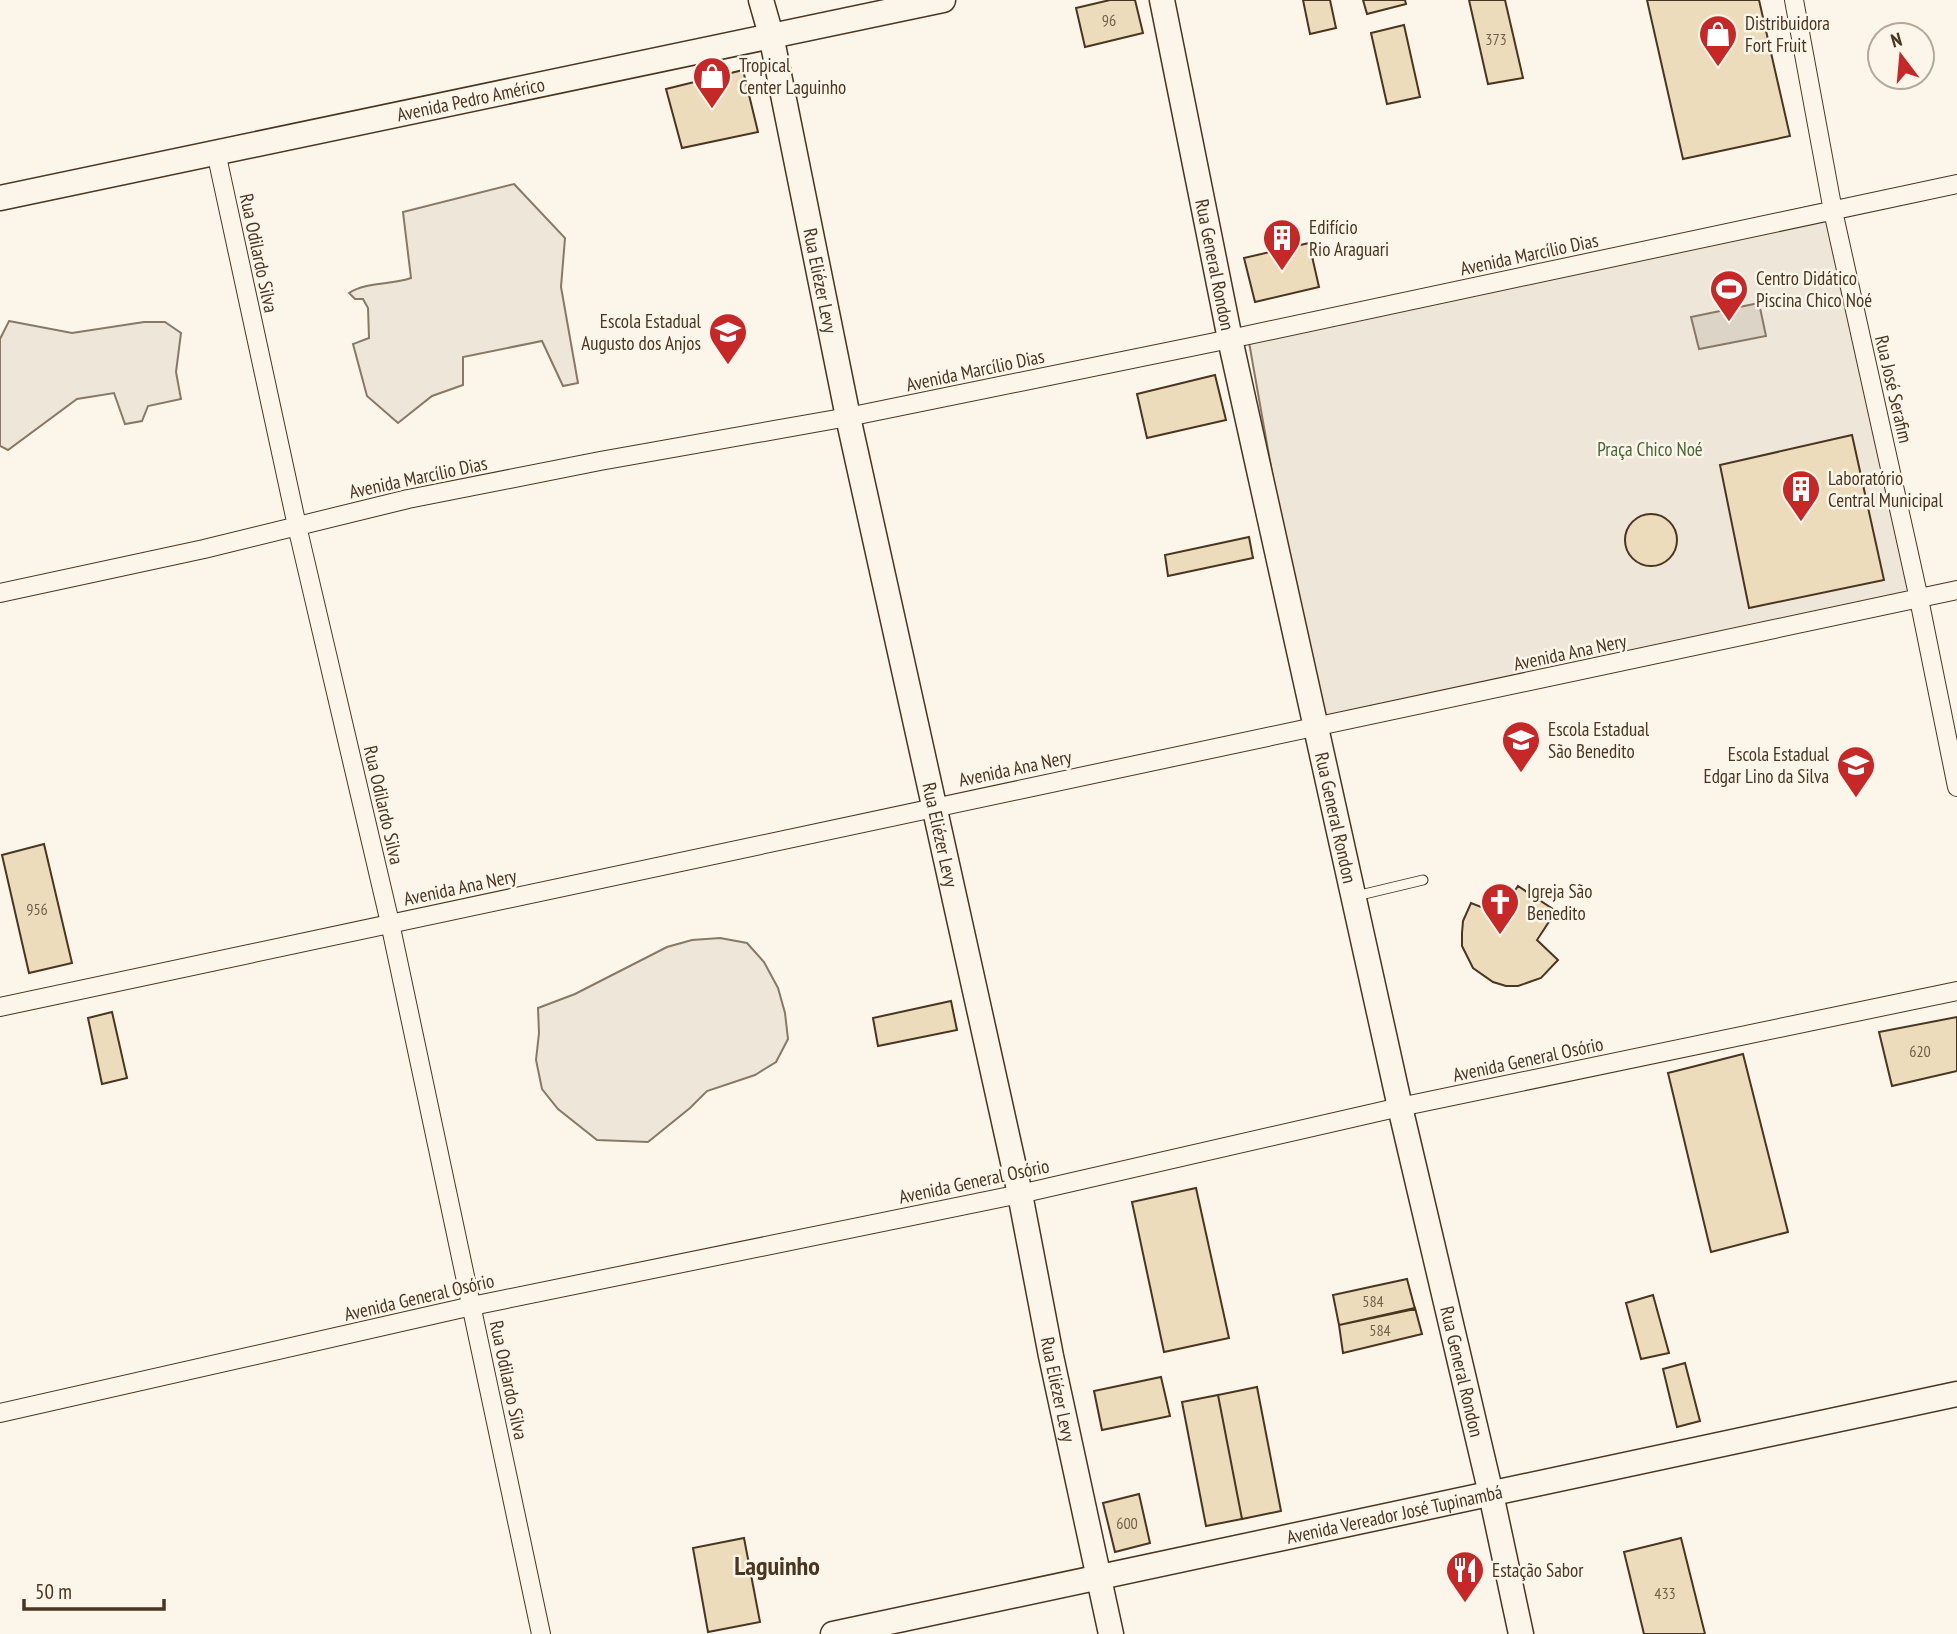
<svg xmlns="http://www.w3.org/2000/svg" width="1957" height="1634" font-family="'PT Sans Narrow',sans-serif">
  <style>
    .green { fill: #ede6d9; stroke: #887966; stroke-width: 2 }
    .water { fill: #dcd4c6; stroke: #887966; stroke-width: 2 }
    .building { fill: #ecdcbc; stroke: #4a3520; stroke-width: 2 }
    .lines { fill: none; stroke-linecap: round; stroke-linejoin: round }
    .lane-casing { stroke: #4a3520; stroke-width: 11 }
    .street-casing { stroke: #4a3520; stroke-width: 20 }
    .secondary-casing { stroke: #4a3520; stroke-width: 27 }
    .lane { stroke: #fbf6e9; stroke-width: 9 }
    .street { stroke: #fbf6e9; stroke-width: 18 }
    .secondary { stroke: #fbf6e9; stroke-width: 24 }
    .labels { text-anchor: middle; stroke-width: 5; stroke-linejoin: round; paint-order: stroke }
    .number-label { font-size: 16px; fill: #725f47 }
    .poi-label { font-size: 19px; fill: #4a3520; stroke: #fbf6e9; text-anchor: start }
    .street-label { font-size: 19px; fill: #4a3520; stroke: #fbf6e9 }
    .park-label { font-size: 19px; fill: #436837; stroke: #fbf6e9 }
    .district-label { font-size: 26px; font-weight: bold; fill: #4a3520; stroke: #fbf6e9 }
  </style>
  <rect width="100%" height="100%" fill="#fbf6e9"/>
  <path class="green" d="M514 184 565 238 561 287 578 383 563 386 542 341 463 357V385L432 396 398 423 367 396 353 344 369 338 368 308 363 299H355L349 293C366 282 391 285 411 278L403 212Z
    M1839 200 1919 599 1317 727 1247 331Z
    M9 321 72 333 144 322H165L181 333 176 372 181 399 148 406 142 421 125 424 114 393 77 399 8 450 0 446V339Z
    M720 938 747 943 764 962 778 988 785 1013 788 1039 776 1062 755 1075 707 1091 690 1108 648 1142 597 1140 558 1109 542 1089 536 1060 539 1033 538 1008 575 994 667 947 692 940Z"/>
  <path class="water" d="M1759 303 1766 336 1699 349 1691 317Z"/>
  <path class="building" d="M1110 0H1135L1143 33 1085 47 1076 8Z
    M1303 0H1330L1336 28 1310 34Z
    M1363 0H1405L1406 4 1367 14Z
    M1469 0H1505L1523 78 1488 84Z
    M1647 0H1759L1790 136 1683 159Z
    M1404 25 1420 97 1387 104 1371 33Z
    M743 70 758 132 682 148 666 89Z
    M1309 243 1319 287 1255 302 1244 258Z
    M1215 375 1226 420 1147 438 1137 394Z
    M1852 435 1884 580 1749 608 1720 465Z
    M1625 540a26 26 0 1 1 52 0a26 26 0 1 1-52 0Z
    M1249 537 1253 558 1168 576 1165 555Z
    M44 844 72 963 29 973 2 855Z
    M1518 886 1556 911 1537 940 1558 960 1541 978 1518 986H1506L1493 982 1473 968 1462 946V933L1463 921 1471 903 1499 914Z
    M951 1001 957 1030 878 1046 873 1018Z
    M112 1012 127 1078 102 1084 88 1018Z
    M1957 1017V1071L1892 1086 1879 1032Z
    M1743 1054 1788 1232 1711 1252 1668 1073Z
    M1196 1188 1229 1338 1164 1352 1132 1202Z
    M1407 1279 1415 1309 1339 1325 1333 1295Z
    M1653 1295 1669 1353 1641 1359 1626 1303Z
    M1415 1308 1422 1334 1343 1353 1339 1325Z
    M1685 1363 1700 1421 1677 1427 1663 1369Z
    M1161 1377 1170 1416 1102 1430 1094 1391Z
    M1257 1387 1281 1511 1242 1519 1218 1395Z
    M1218 1395 1242 1519 1206 1526 1182 1402Z
    M1139 1494 1150 1543 1115 1552 1103 1503Z
    M744 1538 760 1622 708 1632 693 1548Z
    M1681 1538 1705 1634H1644L1624 1552Z"/>
  <g class="lines">
    <defs>
      <path id="lane" d="M1356 896 1423 880"/>
      <path id="street" d="M1794 0 1833 211 1919 599 1957 787
        M216 152 297 526 390 923 541 1634
        M0 593 204 549 408 499 600 461 848 417 1230 339 1957 184
        M0 1007 1957 590
        M0 1413 472 1306 1020 1194 1400 1107 1957 991"/>
      <g id="secondary">
        <path id="s1" d="M761 0 771 35 848 417 1020 1194 1051 1356 1111 1634"/>
        <path id="s2" d="M1162 0 1230 339 1400 1107 1491 1494 1521 1634"/>
        <path id="s3" d="M0 198 943 0"/>
        <path id="s4" d="M833 1634 1957 1394"/>
      </g>
    </defs>
    <use href="#lane" class="lane-casing"/>
    <use href="#street" class="street-casing"/>
    <use href="#secondary" class="secondary-casing"/>
    <use href="#lane" class="lane"/>
    <use href="#street" class="street"/>
    <use href="#secondary" class="secondary"/>
  </g>
  <defs>
    <symbol id="shop-pin" viewBox="-11 -11 22 30"><path d="M0 17L-7.5 6A9.5 9.5 0 1 1 7.5 6Z" fill="#c62828" stroke="#fbf6e9"/><path d="M-5-2.5h2.3a2.7 3.5 0 0 1 5.4 0H5L5.5 6h-11ZM-1.5-2.5h3a1.5 2.3 0 0 0-3 0Z" fill="#fff"/></symbol>
    <symbol id="building-pin" viewBox="-11 -11 22 30"><path d="M0 17L-7.5 6A9.5 9.5 0 1 1 7.5 6Z" fill="#c62828" stroke="#fbf6e9"/><path d="M-4-6H4V6H1V3H-1V6H-4ZM-2.5-4.3h1.7v1.8h-1.7ZM.8-4.3h1.7v1.8H.8ZM-2.5-1h1.7V.8h-1.7ZM.8-1h1.7V.8H.8Z" fill="#fff"/></symbol>
    <symbol id="stadium-pin" viewBox="-11 -11 22 30"><path d="M0 17L-7.5 6A9.5 9.5 0 1 1 7.5 6Z" fill="#c62828" stroke="#fbf6e9"/><path d="M0-5a6.5 5 0 1 0 0 10a6.5 5 0 1 0 0-10ZM-3.5-1.8h7v3.6h-7Z" fill="#fff"/></symbol>
    <symbol id="school-pin" viewBox="-11 -11 22 30"><path d="M0 17L-7.5 6A9.5 9.5 0 1 1 7.5 6Z" fill="#c62828" stroke="#fbf6e9"/><path d="M0-5L7-2L0 1L-7-2ZM-4 1L0 2.5L4 1V4Q0 6-4 4Z" fill="#fff"/></symbol>
    <symbol id="church-pin" viewBox="-11 -11 22 30"><path d="M0 17L-7.5 6A9.5 9.5 0 1 1 7.5 6Z" fill="#c62828" stroke="#fbf6e9"/><path d="M-1.2-6h2.4v3.5h3.3v2.4h-3.3V6h-2.4V-.1h-3.3v-2.4h3.3Z" fill="#fff"/></symbol>
    <symbol id="restaurant-pin" viewBox="-11 -11 22 30"><path d="M0 17L-7.5 6A9.5 9.5 0 1 1 7.5 6Z" fill="#c62828" stroke="#fbf6e9"/><path d="M-5-6h1v4h1v-4h1v4h1v-4h1v5L-1.5 .5V6h-2V.5L-5-1ZM5-6V6H3V1.5H1.5Q1.5-4 5-6Z" fill="#fff"/></symbol>
  </defs>
  <g fill-rule="evenodd">
    <use href="#shop-pin" x="1696" y="12" width="44" height="60"/>
    <use href="#shop-pin" x="690" y="54" width="44" height="60"/>
    <use href="#building-pin" x="1260" y="216" width="44" height="60"/>
    <use href="#stadium-pin" x="1707" y="267" width="44" height="60"/>
    <use href="#school-pin" x="706" y="310" width="44" height="60"/>
    <use href="#building-pin" x="1779" y="467" width="44" height="60"/>
    <use href="#school-pin" x="1499" y="718" width="44" height="60"/>
    <use href="#school-pin" x="1834" y="743" width="44" height="60"/>
    <use href="#church-pin" x="1478" y="880" width="44" height="60"/>
    <use href="#restaurant-pin" x="1443" y="1548" width="44" height="60"/>
  </g>
  <g class="labels">
    <g class="number-label">
      <text x="1109" y="26">96</text>
      <text x="1496" y="45">373</text>
      <text x="37" y="915">956</text>
      <text x="1920" y="1057">620</text>
      <text x="1373" y="1307">584</text>
      <text x="1380" y="1336">584</text>
      <text x="1127" y="1529">600</text>
      <text x="1665" y="1599">433</text>
    </g>
    <g class="poi-label">
      <text x="1745" y="30">Distribuidora<tspan x="1745" dy="22">Fort Fruit</tspan></text>
      <text x="739" y="72">Tropical<tspan x="739" dy="22">Center Laguinho</tspan></text>
      <text x="1309" y="234">Edifício<tspan x="1309" dy="22">Rio Araguari</tspan></text>
      <text x="1756" y="285">Centro Didático<tspan x="1756" dy="22">Piscina Chico Noé</tspan></text>
      <text x="701" y="328" text-anchor="end">Escola Estadual<tspan x="701" dy="22">Augusto dos Anjos</tspan></text>
      <text x="1828" y="485">Laboratório<tspan x="1828" dy="22">Central Municipal</tspan></text>
      <text x="1548" y="736">Escola Estadual<tspan x="1548" dy="22">São Benedito</tspan></text>
      <text x="1829" y="761" text-anchor="end">Escola Estadual<tspan x="1829" dy="22">Edgar Lino da Silva</tspan></text>
      <text x="1527" y="898">Igreja São<tspan x="1527" dy="22">Benedito</tspan></text>
      <text x="1492" y="1577">Estação Sabor</text>
    </g>
    <g class="street-label">
      <text dy="7" stroke="none"><textPath href="#s3" startOffset="481">Avenida Pedro Américo</textPath></text>
      <text transform="translate(259 253) rotate(78)" y="7">Rua Odilardo Silva</text>
      <text transform="translate(1529 254) rotate(-12)" y="7">Avenida Marcílio Dias</text>
      <text dy="7" stroke="none"><textPath href="#s2" startOffset="270">Rua General Rondon</textPath></text>
      <text dy="7" stroke="none"><textPath href="#s1" startOffset="287">Rua Eliézer Levy</textPath></text>
      <text transform="translate(975 370) rotate(-12)" y="7">Avenida Marcílio Dias</text>
      <text transform="translate(1894 389) rotate(77)" y="7">Rua José Serafim</text>
      <text transform="translate(418 477) rotate(-12)" y="7">Avenida Marcílio Dias</text>
      <text transform="translate(1570 652) rotate(-12)" y="7">Avenida Ana Nery</text>
      <text transform="translate(1015 768) rotate(-12)" y="7">Avenida Ana Nery</text>
      <text transform="translate(384 805) rotate(77)" y="7">Rua Odilardo Silva</text>
      <text dy="7" stroke="none"><textPath href="#s2" startOffset="836">Rua General Rondon</textPath></text>
      <text dy="7" stroke="none"><textPath href="#s1" startOffset="854">Rua Eliézer Levy</textPath></text>
      <text transform="translate(460 887) rotate(-12)" y="7">Avenida Ana Nery</text>
      <text transform="translate(1528 1059) rotate(-12)" y="7">Avenida General Osório</text>
      <text transform="translate(974 1181) rotate(-12)" y="7">Avenida General Osório</text>
      <text transform="translate(419 1297) rotate(-13)" y="7">Avenida General Osório</text>
      <text dy="7" stroke="none"><textPath href="#s2" startOffset="1404">Rua General Rondon</textPath></text>
      <text transform="translate(509 1380) rotate(78)" y="7">Rua Odilardo Silva</text>
      <text dy="7" stroke="none"><textPath href="#s1" startOffset="1421">Rua Eliézer Levy</textPath></text>
      <text dy="7" stroke="none"><textPath href="#s4" startOffset="574">Avenida Vereador José Tupinambá</textPath></text>
    </g>
    <g class="park-label">
      <text x="1650" y="456">Praça Chico Noé</text>
    </g>
    <g class="district-label">
      <text x="777" y="1575">Laguinho</text>
    </g>
  </g>
  <g transform="translate(1901 56) rotate(344)"><circle r="33" fill="#fbf6e9" stroke="#b4a999" stroke-width="2"/>
  <path d="M0-5L12 26L0 18L-12 26Z" fill="#c62828"/>
  <text y="-10" font-size="19" font-weight="bold" text-anchor="middle" fill="#4a3520">N</text>
  </g>
  <path d="M24 1599v10h140v-10" fill="none" stroke="#4a3520" stroke-width="3.5"/>
  <text x="35" y="1599" font-size="21" fill="#4a3520" stroke="#fbf6e9" stroke-width="5" paint-order="stroke">50 m</text>
</svg>
